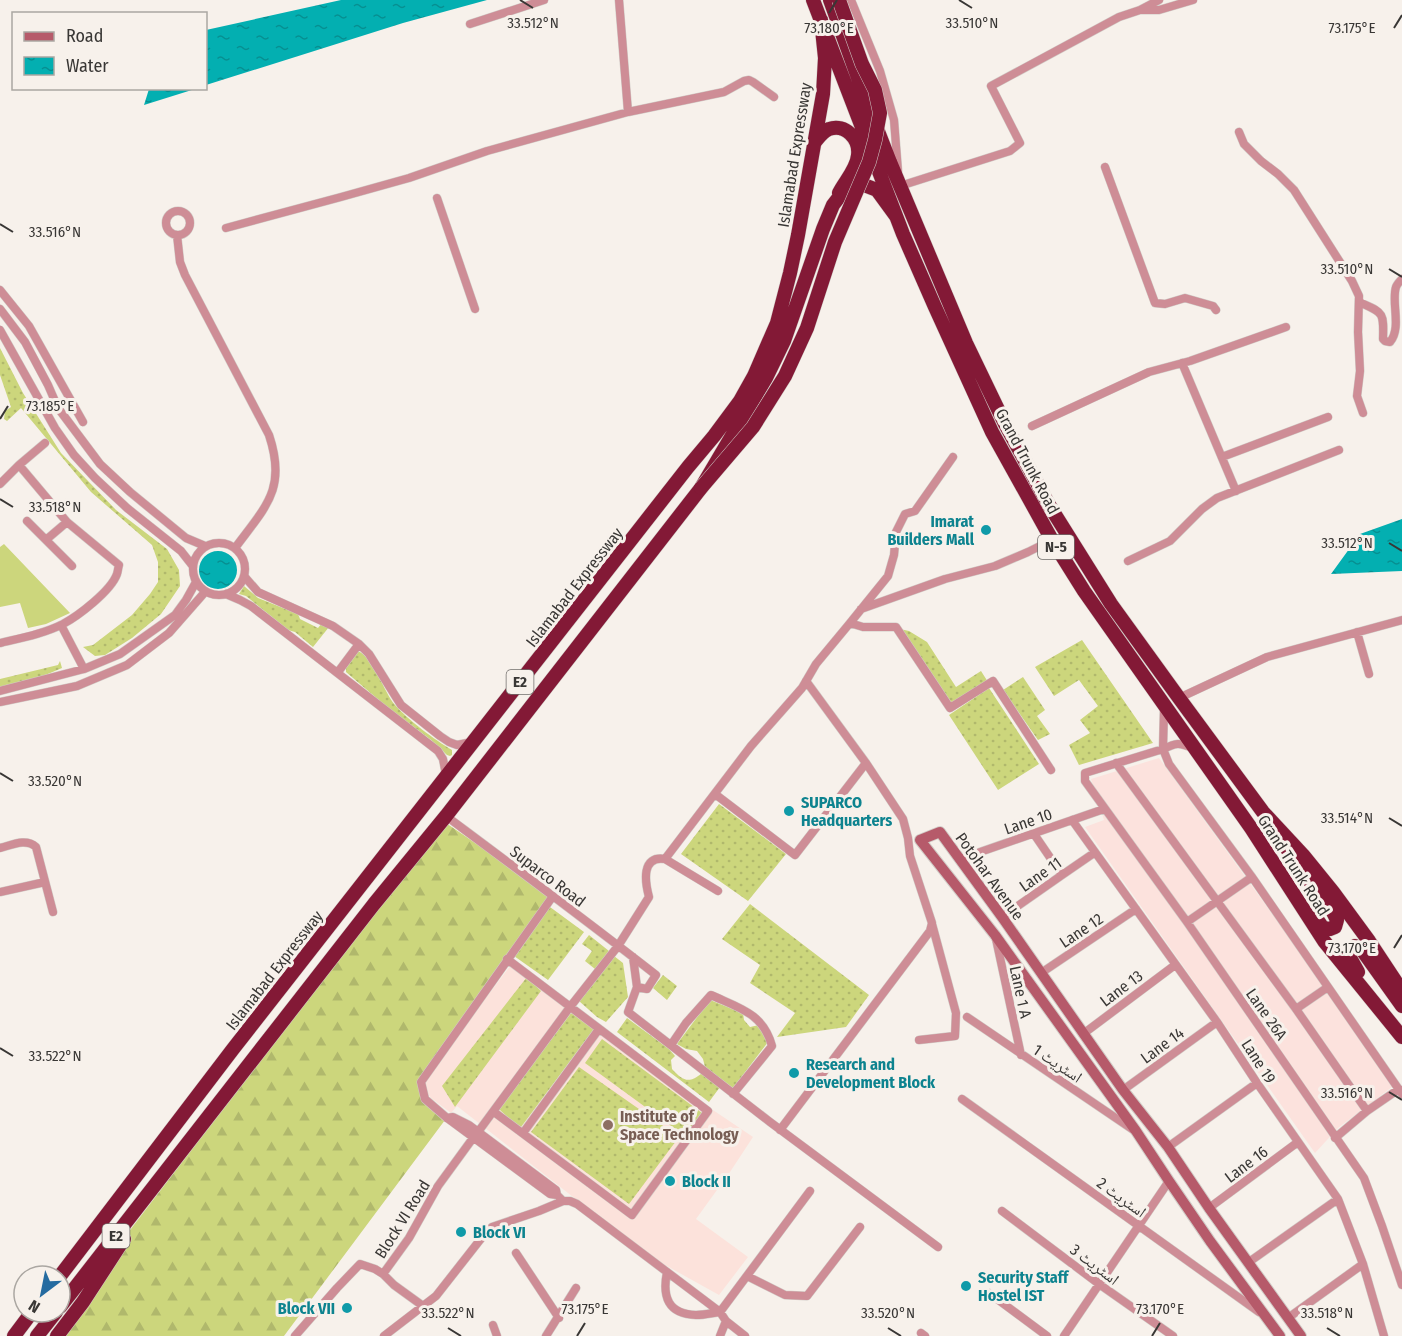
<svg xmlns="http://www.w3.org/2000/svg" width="1402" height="1336" font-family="'Fira Sans Condensed','Noto Naskh Arabic',sans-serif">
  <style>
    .commercial { fill: #fce2dd }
    .education { fill: #fce2db }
    .grass { fill: url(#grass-dots) }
    .forest { fill: url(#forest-firs) }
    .green { fill: #ccd67c }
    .water { fill: url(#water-ripples) }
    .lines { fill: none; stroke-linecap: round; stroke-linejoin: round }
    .street-casing { stroke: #d1ccc7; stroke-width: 9 }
    .secondary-casing { stroke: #d1ccc7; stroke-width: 12 }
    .highway-casing { stroke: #d1ccc7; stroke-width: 15 }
    .street { stroke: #ce8d96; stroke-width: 8 }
    .secondary { stroke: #b65a6a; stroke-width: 10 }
    .highway { stroke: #831936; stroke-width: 14 }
    .highway-bridge-casing { stroke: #d1ccc7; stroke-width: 15; stroke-linecap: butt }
    .highway-bridge { stroke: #831936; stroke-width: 14 }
    .ticks { fill: none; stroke: #393735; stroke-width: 2 }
    .culture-dot { fill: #0f9aa8; stroke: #f7f1eb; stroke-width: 2 }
    .education-dot { fill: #8d6e63; stroke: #f7f1eb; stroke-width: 2 }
    .labels { text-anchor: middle; stroke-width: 6; stroke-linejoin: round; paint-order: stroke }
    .shield { fill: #f7f1eb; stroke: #726f6c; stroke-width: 1.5 }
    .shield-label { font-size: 15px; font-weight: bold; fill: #393735 }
    .street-label { font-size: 16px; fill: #393735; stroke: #f7f1eb }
    .culture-label { font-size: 16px; font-weight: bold; fill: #0d838f; stroke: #f7f1eb; text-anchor: start }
    .education-label { font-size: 16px; font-weight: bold; fill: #785e54; stroke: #f7f1eb; text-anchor: start }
    .ticks-label { font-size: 15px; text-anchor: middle; fill: #393735; stroke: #f7f1eb; stroke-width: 6; stroke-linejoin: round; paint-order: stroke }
  </style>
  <defs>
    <pattern id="grass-dots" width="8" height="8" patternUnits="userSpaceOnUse" patternTransform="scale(1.5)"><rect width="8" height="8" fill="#ccd67c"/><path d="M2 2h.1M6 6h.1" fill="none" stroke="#b0b86c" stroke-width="1.8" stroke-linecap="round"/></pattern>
    <pattern id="forest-firs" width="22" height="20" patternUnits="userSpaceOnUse" patternTransform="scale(1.5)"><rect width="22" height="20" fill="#ccd67c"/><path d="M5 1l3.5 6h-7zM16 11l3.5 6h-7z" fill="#b0b86c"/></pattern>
    <pattern id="water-ripples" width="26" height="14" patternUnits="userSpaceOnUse" patternTransform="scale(1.5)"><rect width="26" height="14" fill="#03afb1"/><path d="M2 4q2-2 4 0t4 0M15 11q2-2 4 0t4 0" fill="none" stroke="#068f91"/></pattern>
  </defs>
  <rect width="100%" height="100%" fill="#f7f1eb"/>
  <path class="commercial" d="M1159 758 1396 1084 1338 1128 1315 1153 1085 827 1104 820 1091 779Z"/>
  <path class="education" d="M511 965 707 1106 753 1137 730 1172 696 1219 748 1257 719 1295 658 1261 582 1204 457 1106 451 1113 431 1098 427 1093 425 1086 427 1079 462 1029Z"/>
  <path class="grass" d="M0 348 23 393 61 453 116 510 167 549 179 570 180 586 161 614 132 638 105 655 95 656 83 647 93 645 132 615 150 594 158 582V562L152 545 91 492 21 408 7 421 4 419 5 411 11 407 0 375Z
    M244 586 258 598 298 614 300 619 318 628 322 623 329 627 313 647 295 632 288 630 246 596 239 594Z
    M900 629 909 631 927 642 956 687 981 671 988 682 951 705Z
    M1082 640 1153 743 1079 765 1069 745 1090 733 1080 720 1098 706 1079 680 1054 696 1035 667Z
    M358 651C375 659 383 691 395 705 408 720 435 740 452 750V755L450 756 447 755 431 740 388 708 346 672V668Z
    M60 661 62 668 36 679 0 687V679L58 665Z
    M1023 677 1045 710 1037 716 1050 734 1038 740 1003 690Z
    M989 688 1039 764 998 790 949 715Z
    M719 804 786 854 748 901 681 854Z
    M750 904 869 995 846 1027 777 1037 795 1013 750 983 760 965 722 939Z
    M550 907 584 932 548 980 514 956Z
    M589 935 609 951 595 969 585 961 592 951 582 944Z
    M614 956 623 963 628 997 606 1022 597 1017 579 1001Z
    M663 975 677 986 667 1000 653 988Z
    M527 977 541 991 455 1107 442 1086Z
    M710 1000 743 1013 744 1020 750 1027 759 1025 768 1042 733 1088 705 1067 703 1059 697 1051 686 1049 677 1044Z
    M571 1013 594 1029 521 1127 512 1121 499 1109Z
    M627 1018 669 1049 675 1056 671 1060 672 1069C683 1081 689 1084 702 1073L720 1087 709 1102 617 1032Z
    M602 1039 702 1113 685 1136 585 1063Z
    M579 1067 679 1137 629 1204 531 1132Z"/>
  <path class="forest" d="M443 821 553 896 418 1084 445 1120 284 1336H49Z"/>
  <path class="green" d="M4 544 70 613 46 624 28 628 20 603 0 607V547Z"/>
  <path class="water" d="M341 0H487L403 23 206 85V30Z
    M149 89V88L195 89 144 105Z
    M1402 519V571L1331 574 1360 534Z
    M199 570a19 19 0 1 1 38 0a19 19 0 1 1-38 0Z"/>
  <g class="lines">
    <defs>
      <path id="street" d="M619 0 628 112
        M851 0 880 71 894 120 898 171
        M1142 10H1159L1193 0
        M470 24 544 0
        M1239 132 1244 144 1261 161 1278 174 1294 190 1352 281 1359 296 1358 332 1360 371 1357 396 1363 413
        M1105 167 1155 303 1165 304 1185 298 1213 306 1216 310
        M900 186 1010 151 1020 143 991 86 1119 17 1140 10 1159 0
        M437 198 475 309
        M166 223a12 12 0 1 1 24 0a12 12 0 1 1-24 0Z
        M226 228 341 197 409 178 487 151 628 112 724 92 744 81 749 80 753 82 774 97
        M177 235 180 262 185 275 269 435C287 489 266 506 235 548
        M0 290 29 326 83 422
        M1359 302C1383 313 1384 311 1383 339L1385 341 1390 342C1402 328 1391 302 1396 287 1397 284 1400 281 1402 279
        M0 309 25 342 48 385 58 408 100 464 130 492 186 538 205 546
        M0 330 55 428 74 455 95 478 127 508 181 551 192 565
        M1182 363 1236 491
        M1032 426 1149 372 1190 361 1286 327
        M1222 457 1328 417
        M19 465 45 443
        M0 484 19 465 67 522 119 565C118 568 118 571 117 574 111 591 78 616 63 624 43 634 21 638 0 643
        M27 521 72 566
        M47 539 67 522
        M193 569a26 26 0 1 1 52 0a26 26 0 1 1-52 0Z
        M1128 561 1170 541 1202 509 1217 498 1339 450
        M244 576 258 592 333 626 359 644 369 654 401 705 440 736 449 742 457 745 472 742
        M226 594 240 600 251 606 438 751 443 759 446 775
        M861 609 945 579 995 566 1028 552 1052 540
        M850 623 888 576 894 555 896 532 905 514 915 511 953 457
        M61 625 84 669
        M1357 632 1369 674
        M338 672 359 644
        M0 691 84 669 120 654 175 615 186 600 196 582
        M1179 698 1267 657 1402 620
        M0 702 77 686 127 665 169 633 205 592
        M1164 709 1163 749C1176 743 1179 742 1192 748
        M1116 763 1296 1009
        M715 794 795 855 866 763 806 681
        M446 816C517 869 587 921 656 975L647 989 637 987 633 957
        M1072 820 1217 1022 1257 1083 1338 1199 1363 1264 1384 1336
        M1034 834 1062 875
        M0 848C12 845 26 838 36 847L53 912
        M665 859 751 746 802 688 816 664 850 623 863 627H896L950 708 993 681 1051 770
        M960 859 1104 809
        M0 892 45 882
        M553 896 421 1082 425 1099 447 1118 550 1194 557 1195
        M1002 917 1062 875 1094 853
        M1187 922 1252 877
        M996 939 1021 1055
        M1041 973 1136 909
        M637 987 628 1012 770 1122 938 1247
        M1328 987 1296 1009 1367 1111
        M967 1017 1132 1129
        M1083 1034 1175 965
        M919 1040 955 1036 956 1013 932 924
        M671 1045 686 1023 711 995C739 1008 763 1013 772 1046L733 1094
        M1123 1090 1217 1022
        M1402 1094 1252 877 1169 764 1163 749 1085 773V781L1187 922 1364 1178 1382 1226 1402 1285
        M962 1099 1259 1312
        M494 1112 632 1215 708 1111 507 959
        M447 1118 453 1117 469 1125 556 1190 557 1195 563 1201H570L577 1204 720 1312 726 1321 720 1336
        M780 1130 930 931 932 923 910 856 908 838 903 819 866 763
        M478 1132 570 1007 618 946 649 897C645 882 641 855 665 859L718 891
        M523 1133 599 1029
        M1335 1138 1367 1111 1399 1089
        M1168 1147 1257 1083
        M1209 1208 1298 1142
        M1002 1211 1099 1284 1173 1336
        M516 1253 559 1318
        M1249 1262 1338 1199
        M667 1272C662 1297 668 1314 696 1315 704 1315 712 1313 720 1312L810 1191
        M383 1274 394 1285 423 1306
        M747 1276 785 1295 807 1296 860 1227
        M989 1293 1047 1336
        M1288 1318 1363 1264
        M726 1321 745 1336
        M493 1325 497 1336
        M921 1333 925 1336
        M295 1336 337 1288 360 1264 375 1269 383 1274 409 1238 438 1186 473 1138
        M384 1336 436 1296 487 1231 492 1227 539 1211 563 1201
        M546 1336 576 1288
        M1064 1336 1169 1181"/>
      <path id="secondary" d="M1280 1336 1210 1241 1169 1181 1136 1131 995 935 920 840 940 832 1002 917 1123 1090 1168 1147 1209 1208 1301 1336"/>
      <path id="highway" d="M813 0 903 234 935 307 992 432 1052 540 1084 591 1251 828 1324 941 1402 1037
        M830 0 867 103 890 162 966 343 1005 424 1049 505 1111 604 1179 698 1263 812 1303 855 1333 892 1369 941 1402 991
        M815 142C819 137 823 131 829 129 845 123 860 139 858 155 857 169 845 181 839 193
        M1284 844 1296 863 1333 912 1337 920 1335 927 1330 929 1323 928 1316 918
        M1358 972 1349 956V950L1355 946 1362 950 1402 1006
        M60 1276 233 1049 688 467 714 436 740 401 754 376 777 323 790 273 798 235 823 94 825 58 821 20
        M60 1307 374 904 446 816 701 488 766 378 784 341 823 229 833 205 843 192 852 186 864 185 877 190 896 216
        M14 1336 32 1312
        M37 1336 56 1312
        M57 1336 83 1302 124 1239"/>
    </defs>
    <use href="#street" class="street-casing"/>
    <use href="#secondary" class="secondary-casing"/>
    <use href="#highway" class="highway-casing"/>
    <use href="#street" class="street"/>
    <use href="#secondary" class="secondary"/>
    <use href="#highway" class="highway"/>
    <defs>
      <path id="highway-bridge" d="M701 488 753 427 785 376 807 328 835 242 869 162 875 140 880 113 875 90 862 64 839 0"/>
    </defs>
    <use href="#highway-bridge" class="highway-bridge-casing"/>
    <use href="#highway-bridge" class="highway-bridge"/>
  </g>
  <path class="ticks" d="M520 0 533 8M959 0 972 8M829 13 837 0M1394 28 1402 15M0 224 13 232M1389 269 1402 277M0 419 8 406M0 499 13 507M1389 543 1402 551M0 773 13 781M1389 818 1402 826M1394 948 1402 935M0 1048 13 1056M1389 1092 1402 1100M448 1328 461 1336M888 1328 901 1336M1327 1328 1340 1336M577 1336 585 1323M1152 1336 1160 1323"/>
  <g class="culture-dot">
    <circle cx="986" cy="530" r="6"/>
    <circle cx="789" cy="811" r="6"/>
    <circle cx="794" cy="1073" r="6"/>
    <circle cx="670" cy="1181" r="6"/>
    <circle cx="461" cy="1232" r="6"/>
    <circle cx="966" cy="1286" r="6"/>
    <circle cx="347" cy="1308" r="6"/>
  </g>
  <circle class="education-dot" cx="608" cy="1125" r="6"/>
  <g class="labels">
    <g class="shield">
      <rect x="1038" y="535" width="36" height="24" rx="4.5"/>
      <rect x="506.5" y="670" width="27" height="24" rx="4.5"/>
      <rect x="102.5" y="1224" width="27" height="24" rx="4.5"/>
    </g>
    <g class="shield-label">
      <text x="1056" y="552">N-5</text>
      <text x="520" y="687">E2</text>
      <text x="116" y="1241">E2</text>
    </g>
    <g class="street-label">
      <text transform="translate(794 155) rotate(-81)" y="6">Islamabad Expressway</text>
      <text transform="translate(1028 461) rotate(62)" y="6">Grand Trunk Road</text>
      <text transform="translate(574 587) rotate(-52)" y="6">Islamabad Expressway</text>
      <text transform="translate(1028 821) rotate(-19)" y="6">Lane 10</text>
      <text transform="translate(1294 865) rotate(57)" y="6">Grand Trunk Road</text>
      <text transform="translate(1040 874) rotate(-35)" y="6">Lane 11</text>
      <text transform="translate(548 876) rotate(37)" y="6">Suparco Road</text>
      <text transform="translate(990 876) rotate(54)" y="6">Potohar Avenue</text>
      <text transform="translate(1081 930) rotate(-34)" y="6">Lane 12</text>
      <text transform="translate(274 970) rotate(-52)" y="6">Islamabad Expressway</text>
      <text transform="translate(1121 988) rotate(-37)" y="6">Lane 13</text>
      <text transform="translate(1021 992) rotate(78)" y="6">Lane 1 A</text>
      <text transform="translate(1267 1014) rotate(55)" y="6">Lane 26A</text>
      <text transform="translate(1162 1045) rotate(-36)" y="6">Lane 14</text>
      <text transform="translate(1259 1061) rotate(57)" y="6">Lane 19</text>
      <text transform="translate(1058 1063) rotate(34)" y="6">اسٹریٹ 1</text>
      <text transform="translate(1246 1164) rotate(-37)" y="6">Lane 16</text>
      <text transform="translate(1122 1197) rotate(36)" y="6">اسٹریٹ 2</text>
      <text transform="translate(402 1219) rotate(-58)" y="6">Block VI Road</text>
      <text transform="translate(1095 1264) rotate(37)" y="6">اسٹریٹ 3</text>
    </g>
    <g class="culture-label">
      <text x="974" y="527" text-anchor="end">Imarat<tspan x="974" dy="18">Builders Mall</tspan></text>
      <text x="801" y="808">SUPARCO<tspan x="801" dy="18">Headquarters</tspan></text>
      <text x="806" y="1070">Research and<tspan x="806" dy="18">Development Block</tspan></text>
      <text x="682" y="1187">Block II</text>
      <text x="473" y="1238">Block VI</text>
      <text x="978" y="1283">Security Staff<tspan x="978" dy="18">Hostel IST</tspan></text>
      <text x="335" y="1314" text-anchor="end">Block VII</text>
    </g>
    <g class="education-label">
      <text x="620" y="1122">Institute of<tspan x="620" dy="18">Space Technology</tspan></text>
    </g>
  </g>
  <g class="ticks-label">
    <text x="533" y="28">33.512°N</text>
    <text x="972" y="28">33.510°N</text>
    <text x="829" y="33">73.180°E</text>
    <text x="1352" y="33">73.175°E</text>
    <text x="55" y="237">33.516°N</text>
    <text x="1347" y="274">33.510°N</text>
    <text x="50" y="411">73.185°E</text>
    <text x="55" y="512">33.518°N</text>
    <text x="1347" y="548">33.512°N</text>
    <text x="55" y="786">33.520°N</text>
    <text x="1347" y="823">33.514°N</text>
    <text x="1352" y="953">73.170°E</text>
    <text x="55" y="1061">33.522°N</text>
    <text x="1347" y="1098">33.516°N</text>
    <text x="585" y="1314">73.175°E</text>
    <text x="1160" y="1314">73.170°E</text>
    <text x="448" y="1318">33.522°N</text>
    <text x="888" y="1318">33.520°N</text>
    <text x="1327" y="1318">33.518°N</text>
  </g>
  <rect x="12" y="12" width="195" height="78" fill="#f7f1eb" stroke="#aba7a2" stroke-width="1.5"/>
  <rect x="24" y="32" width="30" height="9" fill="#b65a6a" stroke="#aba7a2" stroke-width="1.5"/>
  <text x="66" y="42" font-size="18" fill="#393735">Road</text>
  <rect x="24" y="57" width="30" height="18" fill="url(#water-ripples)" stroke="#aba7a2" stroke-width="1.5"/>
  <text x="66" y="72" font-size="18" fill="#393735">Water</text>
  <g transform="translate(42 1294) rotate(212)"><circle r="28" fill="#f7f1eb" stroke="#aba7a2" stroke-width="1.5"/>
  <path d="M0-4.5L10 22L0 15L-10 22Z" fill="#256ba0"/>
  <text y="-9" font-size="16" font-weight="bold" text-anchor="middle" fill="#393735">N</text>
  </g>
</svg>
